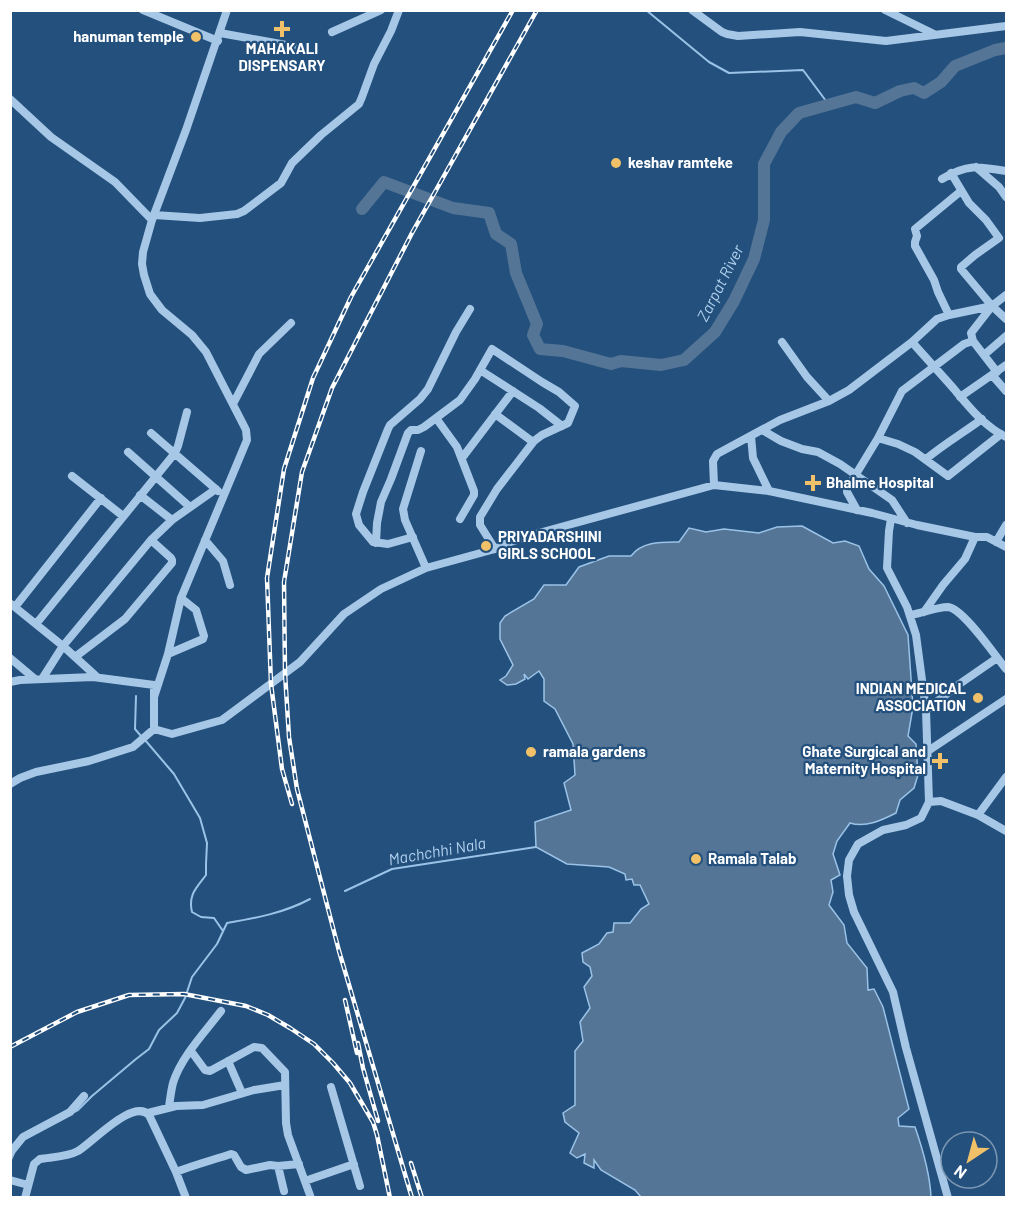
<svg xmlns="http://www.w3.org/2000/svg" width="1017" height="1208" font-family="Barlow,sans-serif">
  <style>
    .water { fill: #547596; stroke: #9bc3e7; stroke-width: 1.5 }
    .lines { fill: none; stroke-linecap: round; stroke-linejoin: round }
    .stream { stroke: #9bc3e7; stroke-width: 2 }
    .river { stroke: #547596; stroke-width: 12 }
    .minor { stroke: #a7c7e6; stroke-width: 8 }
    .rail-casing { stroke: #fff; stroke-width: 4.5 }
    .rail { stroke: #23507d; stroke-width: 2; stroke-dasharray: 7; stroke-linecap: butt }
    .poi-dot { fill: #f1c169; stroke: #23507d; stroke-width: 2 }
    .labels { text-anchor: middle; stroke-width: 4.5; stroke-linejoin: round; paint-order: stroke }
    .poi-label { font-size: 15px; font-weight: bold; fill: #fff; stroke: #23507d; text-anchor: start }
    .water-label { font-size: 16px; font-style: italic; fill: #b2d1ee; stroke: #23507d }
  </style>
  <rect width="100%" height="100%" fill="#23507d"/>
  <path class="water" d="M802 526 833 543 845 541 859 546 869 569 884 586 908 635 913 707 908 736 916 744 918 775 914 788 900 800 896 813C882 820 866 828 850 823L837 841 833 854 840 875 831 880 833 892 829 905 844 925 847 943 867 968 868 990 874 989 883 1007 909 1109 898 1118 899 1126 915 1127C923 1150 930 1174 931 1197H641L635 1190 601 1170 594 1160V1168L584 1163 585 1154 577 1158 570 1153 579 1133 565 1122 563 1113 575 1105V1051L583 1041 580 1022 590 1008 584 987 592 976 590 967 583 962 582 953 599 944 607 933 613 932 614 923H630L641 909 649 904 640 885H634L632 879 626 880 625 874 609 867 567 864 536 847 535 822 571 810 564 783 575 775 573 744 555 709 544 701V679L539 671 528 679 524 674 525 679 516 684 507 685 500 680 506 676 513 665 500 639V623L505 616 534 599 544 585H566L579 567 609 556H631C642 541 662 542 679 542L689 528 706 532 724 529 759 533 777 527Z"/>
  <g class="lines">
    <path class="stream" d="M646 10 709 62 729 73 803 70 829 105
      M136 696 135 729 141 736
      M145 740 174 774 200 818 207 843 206 864V875C196 888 188 895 192 912L201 917 214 918 223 931
      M345 891 392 869 536 847
      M74 1112 78 1110 92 1096 136 1059 149 1049 159 1030 177 1013 185 998 192 977 217 944 227 923C256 918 284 913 310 899
      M10 1162 14 1153"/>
    <path class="river" d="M362 209 384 182 453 208 489 213 496 234 511 244 516 273 537 324 533 335 540 349 563 351 611 364 621 361 661 365 684 360 715 332 734 301 754 259 764 220V164L781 132 799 113 856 97 875 103 900 91 914 88 924 93 941 82 955 66 995 50 1006 48"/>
    <path class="minor" d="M143 10 218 41
      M692 10 722 32 727 34 738 36 800 32 886 41 1006 26
      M885 10 934 34
      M332 32 381 10
      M220 33 297 47
      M10 99 51 137 115 182 152 220
      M976 167 999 187 1006 197
      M951 173 969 203 986 220 999 238 975 255 961 267V269L992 306 1006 319
      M942 179C967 164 978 166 1006 171
      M154 215 200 218 237 214 244 211 281 183 292 163 321 135 359 104 362 97 374 64 391 31 399 10
      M992 306 949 315 937 319 912 342C926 358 940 373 954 389 969 407 985 427 1006 437
      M949 315 938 292 934 280 915 246V242L917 236 915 229 961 191
      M973 341 997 372
      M782 342 807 377 829 401
      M984 355 1006 336
      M480 370 539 408 562 426
      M992 375 1006 391
      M960 397 1006 365
      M233 404 259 354 291 323
      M495 414 533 442
      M436 418 457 447 474 491V495L460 519
      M762 430 781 441 802 449 818 452 840 464 892 500 907 523
      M151 433 218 491
      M751 436 753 458 769 491
      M878 438 898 444 915 452 948 476 1001 434
      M421 451 403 509 405 520 426 568
      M128 452 190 507
      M462 458 513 391
      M926 459C944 444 963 433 982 419
      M72 476 123 516
      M714 485 713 461 717 454 780 420 829 401 849 390 912 342
      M140 495 172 520
      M857 510 847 492V489L878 438 902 391 964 344 973 341 971 333 992 306 1006 295
      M891 519 889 531 887 568 907 607 916 635 926 710 929 802 921 818 906 825 883 830 858 844 849 860 847 876 849 895 854 912 893 992 906 1048 948 1198
      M413 537 388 544 373 542 359 525 356 514 363 492 388 429 390 425 420 399 428 389 456 332 470 309
      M205 540 223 561 230 585
      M996 542 1006 525
      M376 543 377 523 381 502 391 479 408 433 411 430H418L424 427 460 400 475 379 492 349 542 382 559 392 575 406 568 423 542 435 534 441 497 489 480 517V525L495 549
      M11 604 63 646 97 677
      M15 607 101 498
      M924 612 943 585 965 559 975 537
      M911 615C920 613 939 607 948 607 963 608 996 657 1006 669
      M36 624 175 453 178 446 187 412
      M168 654 203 639 204 636 196 610 181 598
      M75 657 125 619 172 563V560L171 558 151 540
      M10 658 35 679
      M42 679 63 646 151 540 172 520 216 489
      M10 682 20 680 93 677 154 685V729
      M154 697 168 654 181 598 247 440 246 430 243 424 206 352 192 335 162 310 150 294 144 275 142 264 143 252 152 220 186 130 227 10
      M926 710 958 685 997 658
      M154 729 172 734 222 720 300 662 344 614 381 589 426 568 495 549 505 544 528 536 714 485 769 491 872 513 917 525 975 537H987L1006 547
      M928 751 1006 699
      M10 784 20 778 36 772 89 761 133 747 154 729
      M929 802 941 801 978 815 1006 831
      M978 815 1006 777
      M191 1051 205 1070 210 1071 254 1047 262 1048 285 1072 286 1123 288 1135 311 1198
      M228 1061 242 1093
      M331 1087 360 1186
      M169 1107C170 1099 171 1091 173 1083 181 1057 205 1032 221 1011
      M148 1113 176 1106 203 1105 254 1090 285 1085
      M10 1153 23 1137 70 1112 84 1096
      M278 1166 284 1191
      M176 1172C194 1165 213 1160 231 1154L234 1155 241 1167 246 1170 270 1165 278 1166 299 1164
      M10 1180 28 1185
      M305 1181 354 1164
      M25 1198 34 1164 40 1159C52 1157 67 1157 78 1151 93 1142 133 1098 149 1115L176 1172 186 1198"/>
    <defs>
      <path id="rail" d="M292 804 282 769 271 684 267 578 284 469 313 378 351 297 513 10
        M345 1000 357 1053
        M358 1043 363 1068 378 1121
        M10 1047 77 1012 129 995 184 994 246 1006 268 1015 290 1028 314 1044 333 1063 350 1083 373 1122 377 1135 390 1198
        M411 1163 422 1198
        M412 1198 339 951 297 789 289 737 285 673 284 582 302 472 332 388 412 233 537 10"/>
    </defs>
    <use href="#rail" class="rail-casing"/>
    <use href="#rail" class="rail"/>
  </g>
  <g class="poi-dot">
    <path d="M279 20h6v6h6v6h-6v6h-6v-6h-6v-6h6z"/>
    <circle cx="196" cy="37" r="6"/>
    <circle cx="616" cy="163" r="6"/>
    <path d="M810 474h6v6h6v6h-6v6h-6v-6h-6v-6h6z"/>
    <circle cx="486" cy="546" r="6"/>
    <circle cx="978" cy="698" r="6"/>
    <circle cx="531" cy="752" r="6"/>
    <path d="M937 752h6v6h6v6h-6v6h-6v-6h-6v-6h6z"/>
    <circle cx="696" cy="859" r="6"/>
  </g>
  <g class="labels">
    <g class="poi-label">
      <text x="184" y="42" text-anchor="end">hanuman temple</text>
      <text x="282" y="54" text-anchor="middle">MAHAKALI<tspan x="282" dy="17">DISPENSARY</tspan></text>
      <text x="628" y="168">keshav ramteke</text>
      <text x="826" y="488">Bhalme Hospital</text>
      <text x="498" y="542">PRIYADARSHINI<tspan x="498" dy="17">GIRLS SCHOOL</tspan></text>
      <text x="966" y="694" text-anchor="end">INDIAN MEDICAL<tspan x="966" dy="17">ASSOCIATION</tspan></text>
      <text x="543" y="757">ramala gardens</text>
      <text x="926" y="757" text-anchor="end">Ghate Surgical and<tspan x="926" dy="17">Maternity Hospital</tspan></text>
      <text x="708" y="864">Ramala Talab</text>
    </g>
    <g class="water-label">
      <text transform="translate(720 283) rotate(-63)" y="6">Zarpat River</text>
      <text transform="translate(437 851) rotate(-10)" y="6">Machchhi Nala</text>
    </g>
  </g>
  <rect width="1017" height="1208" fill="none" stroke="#ffffff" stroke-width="24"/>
  <g transform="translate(969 1160) rotate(216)"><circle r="28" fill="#23507d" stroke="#7b96b1" stroke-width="1.5"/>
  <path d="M0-4.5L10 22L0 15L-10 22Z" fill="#f1c169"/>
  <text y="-9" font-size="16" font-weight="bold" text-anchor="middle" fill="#ffffff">N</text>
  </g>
</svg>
